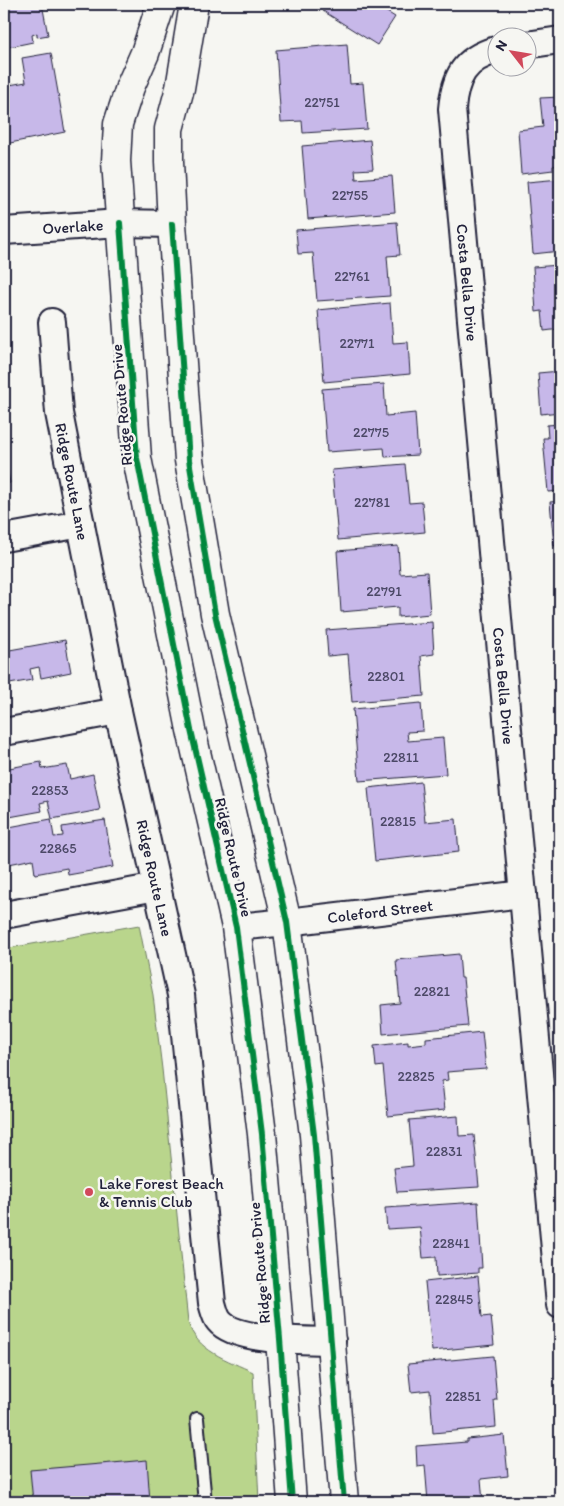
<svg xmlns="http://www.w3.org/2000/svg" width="564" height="1506" font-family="Itim,sans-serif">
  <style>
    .green { fill: #b9d58c; stroke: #6e7c64 }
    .building { fill: #c7b8e9; stroke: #22223b }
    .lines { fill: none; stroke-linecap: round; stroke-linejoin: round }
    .lane-casing { stroke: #22223b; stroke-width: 16 }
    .street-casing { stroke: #22223b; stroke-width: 30 }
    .secondary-casing { stroke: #22223b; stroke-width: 31 }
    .lane { stroke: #f6f6f2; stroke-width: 12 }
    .street { stroke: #f6f6f2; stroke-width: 26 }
    .secondary { stroke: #f6f6f2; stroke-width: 28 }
    .cycleway-casing { stroke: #f6f6f2; stroke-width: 9 }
    .cycleway { stroke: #00873e; stroke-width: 6 }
    .poi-dot { fill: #d1495b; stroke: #f6f6f2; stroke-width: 2 }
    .labels { text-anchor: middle; stroke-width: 5; stroke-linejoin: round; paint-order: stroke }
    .number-label { font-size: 14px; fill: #4b4866 }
    .street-label { font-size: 16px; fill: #22223b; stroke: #f6f6f2 }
    .poi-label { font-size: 16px; fill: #22223b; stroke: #f6f6f2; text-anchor: start }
  </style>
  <rect width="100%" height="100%" fill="#f6f6f2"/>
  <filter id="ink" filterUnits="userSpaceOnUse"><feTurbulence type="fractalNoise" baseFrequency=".02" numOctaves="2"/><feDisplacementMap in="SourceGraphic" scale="10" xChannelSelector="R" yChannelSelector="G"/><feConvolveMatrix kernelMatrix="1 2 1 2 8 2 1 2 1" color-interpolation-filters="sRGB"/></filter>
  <g filter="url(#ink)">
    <path class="green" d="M139 925 153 995 162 1069 188 1322C196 1351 228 1360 253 1372L259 1502H4V949Z"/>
    <path class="building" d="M4 4H42L48 35 37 37V33L32 35 33 42 4 48Z
      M328 4H374L395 17 377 45 323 11Z
      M347 44 350 84 363 83 367 129 303 133 302 121 281 122 276 50Z
      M51 53 65 132 5 144 4 139V86L26 82 22 58Z
      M560 97V165L553 166V170L521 174 518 130 543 127 540 98Z
      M370 140 373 169 355 170 356 179 392 176 395 212 308 219 302 146Z
      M560 179V251L533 254 527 182Z
      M397 222 400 255 387 256 390 296 317 301 313 253 298 254 296 230Z
      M560 265V329L544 331 542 311 536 312 533 267Z
      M390 303 393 343 408 342 410 374 324 382 318 310Z
      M560 371V412L541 414 538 373Z
      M384 384 386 416 415 413 418 455 385 457 384 448 327 452 322 389Z
      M560 424V491L548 492 543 438H548L547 425Z
      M4 450 10 483 6 484 10 507 4 508Z
      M405 464 409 503 422 502 425 532 338 540 332 470Z
      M560 501V545L554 546 550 502Z
      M398 546 400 574 427 572 430 614 398 617V607L341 612 337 551Z
      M432 622 434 654 421 656 424 696 352 702 348 654 328 656 326 630Z
      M65 640 71 672 41 678 39 667 30 669 32 680 4 685V651Z
      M421 703 423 731 407 732 408 741 443 738 446 774 359 781 353 709Z
      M41 762 42 769 67 765 70 779 93 774 100 810 52 819 48 801 40 803 42 811 4 818V769Z
      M421 782 425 822 456 819 459 852 375 861 368 788Z
      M51 819 54 837 63 836 62 827 105 820 113 867 68 875 67 868 35 874 33 859 9 864 4 828Z
      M459 954 461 978H463L468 1026 383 1034 381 1005 400 1003 396 960Z
      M482 1032 486 1069 447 1072 448 1080 442 1081 445 1110 388 1116 383 1066 376 1067 374 1046 408 1042V1045L426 1043V1038Z
      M458 1116 459 1136 474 1135 479 1187 397 1192 394 1168 413 1166 409 1120Z
      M478 1202 482 1268H478V1273L437 1276 436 1257 423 1258 420 1227 387 1229 385 1208Z
      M478 1276 482 1317 491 1316 494 1345 432 1351 425 1282Z
      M493 1356 497 1400H494L496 1427 433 1433 430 1390 411 1392 408 1364Z
      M504 1435 508 1476 481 1479 483 1502H428L425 1465 417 1466 416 1446 467 1442V1439Z
      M147 1460 150 1502H33L30 1470Z"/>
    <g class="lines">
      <defs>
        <path id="lane" d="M197 1419 205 1502"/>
        <g id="street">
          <path d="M526 45 560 40"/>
          <path id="s1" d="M496 50C464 59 455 77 452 109L560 1305"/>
          <path id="s2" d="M4 231 120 223 172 224"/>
          <path id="s3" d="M52 322 59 413 79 515 118 711 181 995 212 1303C214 1309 215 1316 219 1321 236 1342 306 1340 332 1341"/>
          <path d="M4 538 81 524"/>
          <path d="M4 732 118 711"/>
          <path d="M4 915 157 887"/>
          <path id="s4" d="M236 927 287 922 523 894"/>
        </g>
        <path id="secondary" d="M161 4 145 53 130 87 118 124 116 161 137 458 191 730 236 927 262 1134 280 1339 292 1502
          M194 4 180 88 169 129V162L172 224 189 460 215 614 287 922 314 1135 344 1502"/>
      </defs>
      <use href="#lane" class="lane-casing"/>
      <use href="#street" class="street-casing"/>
      <use href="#secondary" class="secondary-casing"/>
      <use href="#lane" class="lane"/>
      <use href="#street" class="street"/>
      <use href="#secondary" class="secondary"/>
      <defs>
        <path id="cycleway" d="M120 223 137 458 191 730 236 927 262 1134 280 1339 292 1502
          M172 224 189 460 215 614 287 922 314 1135 344 1502"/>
      </defs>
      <use href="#cycleway" class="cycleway-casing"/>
      <use href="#cycleway" class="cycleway"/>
    </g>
  </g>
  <circle class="poi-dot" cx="89" cy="1192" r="5"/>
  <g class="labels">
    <g class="number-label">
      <text x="322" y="107">22751</text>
      <text x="350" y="200">22755</text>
      <text x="352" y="281">22761</text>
      <text x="357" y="348">22771</text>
      <text x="371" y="437">22775</text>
      <text x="372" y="507">22781</text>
      <text x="384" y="596">22791</text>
      <text x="386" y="681">22801</text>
      <text x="401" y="762">22811</text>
      <text x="50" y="795">22853</text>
      <text x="398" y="826">22815</text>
      <text x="58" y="853">22865</text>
      <text x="432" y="996">22821</text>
      <text x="416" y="1081">22825</text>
      <text x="444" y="1156">22831</text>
      <text x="451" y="1248">22841</text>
      <text x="454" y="1304">22845</text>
      <text x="463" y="1401">22851</text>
    </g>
    <g class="street-label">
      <text dy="6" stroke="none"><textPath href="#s2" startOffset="69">Overlake</textPath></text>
      <text dy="6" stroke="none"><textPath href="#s1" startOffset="254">Costa Bella Drive</textPath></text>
      <text transform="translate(121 405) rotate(-95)" y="6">Ridge Route Drive</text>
      <text dy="6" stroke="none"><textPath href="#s3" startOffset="161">Ridge Route Lane</textPath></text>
      <text dy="6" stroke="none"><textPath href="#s1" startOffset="659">Costa Bella Drive</textPath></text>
      <text transform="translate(234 857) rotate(77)" y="6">Ridge Route Drive</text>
      <text dy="6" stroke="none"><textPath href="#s3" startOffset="566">Ridge Route Lane</textPath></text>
      <text dy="6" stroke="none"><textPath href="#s4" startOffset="145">Coleford Street</textPath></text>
      <text transform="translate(259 1263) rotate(-95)" y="6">Ridge Route Drive</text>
    </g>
    <g class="poi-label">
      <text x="99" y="1189">Lake Forest Beach<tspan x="99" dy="18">&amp; Tennis Club</tspan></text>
    </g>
  </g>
  <rect width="564" height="1506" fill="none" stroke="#f6f6f2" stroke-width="20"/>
  <rect x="10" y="10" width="544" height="1486" fill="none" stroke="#22223b" stroke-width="2" filter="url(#ink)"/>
  <g transform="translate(512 52) rotate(301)"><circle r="24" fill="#f6f6f2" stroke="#a1a1a9"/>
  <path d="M0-4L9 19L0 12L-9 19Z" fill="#d1495b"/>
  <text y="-8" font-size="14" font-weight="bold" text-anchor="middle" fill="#22223b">N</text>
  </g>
</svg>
